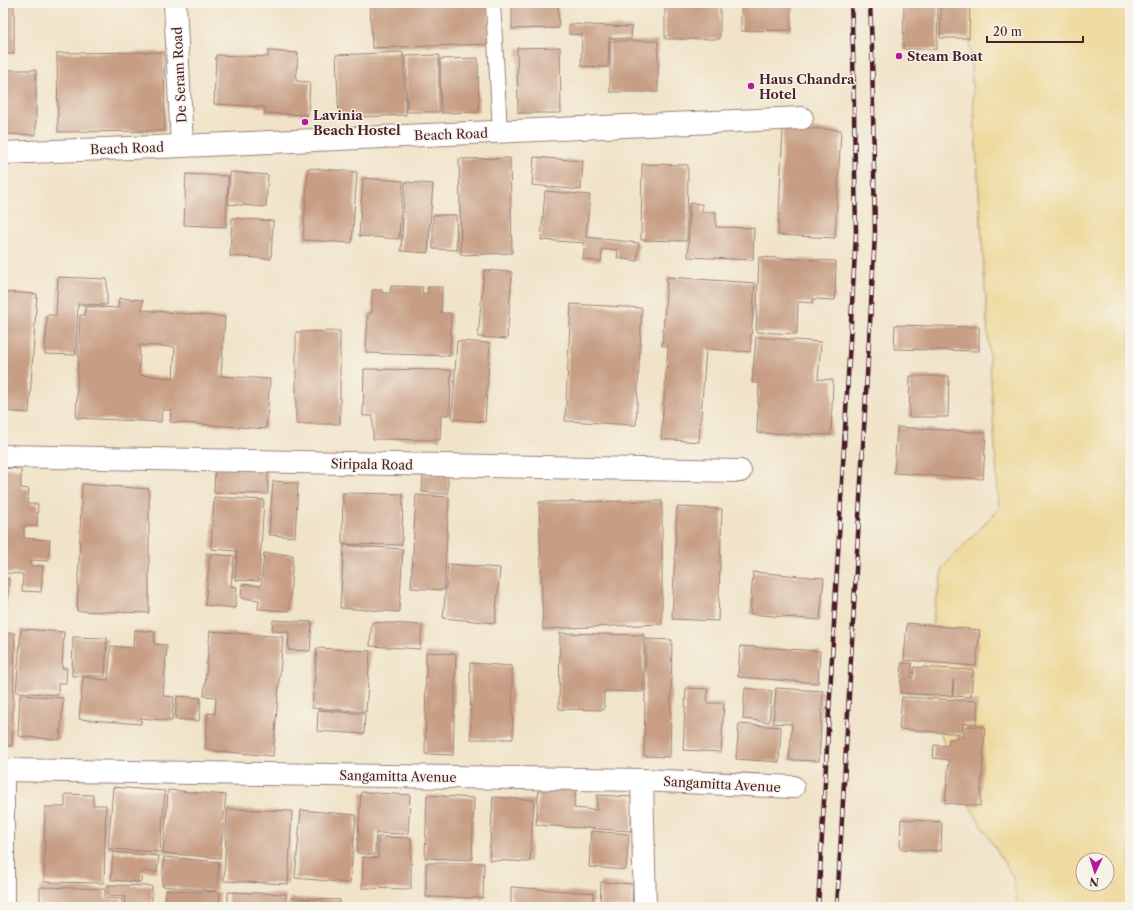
<svg xmlns="http://www.w3.org/2000/svg" width="1133" height="910" font-family="'Libre Caslon Text',serif">
  <style>
    .sand { fill: #eeda9e; stroke: #9c7c64; fill-rule: evenodd }
    .building { fill: #c79e84; fill-rule: evenodd }
    .lines { fill: none; stroke-linecap: round; stroke-linejoin: round }
    .lane-casing { stroke: #9d817a; stroke-width: 16 }
    .street-casing { stroke: #9d817a; stroke-width: 24 }
    .lane { stroke: #fff; stroke-width: 14 }
    .street { stroke: #fff; stroke-width: 22 }
    .rail-casing { stroke: #4a1f2b; stroke-width: 4.5 }
    .rail { stroke: #f7f3e8; stroke-width: 3; stroke-dasharray: 9; stroke-linecap: butt }
    .poi-dot { fill: #b5179e; stroke: #f7f3e8; stroke-width: 1.5 }
    .labels { text-anchor: middle; stroke-width: 3; stroke-linejoin: round; paint-order: stroke }
    .poi-label { font-size: 13px; font-weight: bold; fill: #4a1f2b; stroke: #f7f3e8; text-anchor: start }
    .street-label { font-size: 13px; fill: #4a1f2b; stroke: #f7f3e8 }
  </style>
  <rect width="100%" height="100%" fill="#f7f3e8"/>
  <filter id="ink" filterUnits="userSpaceOnUse"><feTurbulence type="fractalNoise" baseFrequency=".025" numOctaves="2"/><feDisplacementMap in="SourceGraphic" scale="8" xChannelSelector="R" yChannelSelector="G"/><feConvolveMatrix kernelMatrix="1 2 1 2 8 2 1 2 1" color-interpolation-filters="sRGB"/></filter>
  <filter id="wash" filterUnits="userSpaceOnUse"><feTurbulence type="fractalNoise" baseFrequency=".012" numOctaves="4" result="noise"/><feDisplacementMap in="SourceGraphic" scale="16" xChannelSelector="R" yChannelSelector="G"/><feGaussianBlur stdDeviation="0.9" result="paint"/><feColorMatrix in="noise" values="0 0 0 0 0 0 0 0 0 0 0 0 0 0 0 0 0 1.4 0 .05"/><feComposite in="paint" operator="in"/></filter>
  <g filter="url(#wash)">
    <rect width="100%" height="100%" fill="#f0e3c8"/>
    <path class="sand" d="M967 3H1130V907H1017L1013 877 957 785 922 675 943 567 999 509ZM1083 860H1107V884H1083Z"/>
    <g id="blocks">
      <path class="building" d="M3 3H14V54H3Z
        M370 3H489L490 44 372 48Z
        M512 3H558L559 28 512 29Z
        M665 3H720V39H665Z
        M741 3H791V30L741 31Z
        M904 3H938L937 49H903Z
        M941 3H970L969 38H940Z
        M569 24 632 27 631 39 609 38 608 67 581 66 582 35 569 34Z
        M610 41H658V92H610Z
        M560 47 561 113H518L517 48Z
        M268 51 298 53 296 81 310 82 308 115 265 113V107L214 104 216 55 268 57Z
        M164 52 165 131 58 132 57 53Z
        M403 52 406 115 339 118 336 55Z
        M439 55V112H407L406 56Z
        M478 58 479 112 441 113 440 59Z
        M3 70H36V135L3 134Z
        M783 127 841 130 835 238 778 235Z
        M534 157 583 161 581 190 532 185Z
        M510 158 512 253 461 255 459 159Z
        M642 164 688 165 687 241 641 240Z
        M308 168 357 172 352 243 303 240Z
        M230 172 268 175 266 207 228 204Z
        M186 174 228 176 226 227 184 225Z
        M363 178 403 181 399 239 359 236Z
        M405 182 433 184 428 253 401 251Z
        M545 191 590 195 586 237 639 243 637 261 617 258 618 250 602 249 601 262 583 259 585 243 541 240Z
        M690 203 702 204V212H716V227L754 228 753 260 688 257Z
        M433 215H456L457 250 433 249Z
        M232 218 273 221 271 259 230 256Z
        M759 257 836 261 835 300 813 299V303L798 302 797 334 756 332Z
        M484 270 512 272 507 339 478 337Z
        M58 277 107 279V305L78 304 76 355 45 354 47 315H56Z
        M667 277 755 283 750 352 706 349 699 442 661 439 668 346H662Z
        M391 286 423 287 422 293H428V287H442L441 313H451L450 356 366 353 368 313H372V290H382V293H390Z
        M3 292 37 294 29 413 3 411Z
        M119 298 143 300 142 310 225 317 221 376 270 379 266 429 170 422 171 410H162L161 422 76 418 80 315H85V306L118 308ZM140 345 175 347 173 378 139 375Z
        M571 304 642 308 636 425 565 421Z
        M895 325 979 327V351L894 349Z
        M340 331V424H296V332Z
        M756 337 821 342 818 379 833 380 831 435 757 433 759 383H752Z
        M457 341 490 343 485 422 452 419Z
        M364 369 451 370 450 415H441L440 440 373 439V416H363Z
        M910 376H949L948 417H909Z
        M897 427 986 433 983 479 894 473Z
        M3 468 21 469V488L29 489 27 504H38L37 526H24V538L50 540 48 561 31 560V566H43L41 592 22 591 23 574 3 573V513L7 514V504L3 503Z
        M215 468 268 470V494L214 493Z
        M423 474 448 476V494L422 492Z
        M273 481 298 483 295 537 269 535Z
        M82 484 149 489V613L77 611Z
        M343 493 403 494 402 545 342 544Z
        M416 495 449 497 444 590 411 588Z
        M214 497 264 500 259 581 235 580 237 551 211 549Z
        M662 501V624L543 629 539 502Z
        M677 507 722 509 718 621 672 619Z
        M344 545 403 549 399 612 340 608Z
        M264 553 293 555 289 611 258 609 259 600 241 598 242 584 261 586Z
        M210 554 234 556 231 586 237 587 235 608 205 605Z
        M448 564 500 568 495 623 443 618Z
        M753 572 824 578 820 620 750 614Z
        M3 578 9 579 6 609 3 608Z
        M273 620 312 622 310 651 288 650 289 632 272 631Z
        M372 622 422 625 420 649 370 646Z
        M907 623 980 630 976 666 904 660Z
        M21 629 64 632 62 668H67L66 683H58V695L16 692Z
        M134 630 155 632 154 644 167 645 163 696 174 697 172 721 141 718V724L79 719 83 677 108 680 111 646 133 648Z
        M210 631 283 637 273 756 205 750 208 713 215 714 216 697 204 696Z
        M3 633H15L12 746 3 745Z
        M560 633 644 635 643 692 604 691V710L559 709Z
        M73 637 107 638 105 676H72Z
        M646 639 672 640 670 757 644 756Z
        M740 646 820 651 818 683 738 677Z
        M317 648 370 651 366 712 312 708Z
        M426 652 456 654 453 755 425 754Z
        M470 663 512 666 513 739H471Z
        M902 663H912L911 678H913L914 667 973 670 971 697 953 696 954 680H953L952 696 900 693Z
        M686 688 708 689 707 703H724L721 752 683 750Z
        M745 688 772 691 769 722 743 719Z
        M776 688 823 691 819 761 789 760 792 724 773 723Z
        M20 695 63 698 60 740 18 736Z
        M177 696 201 698 199 721 175 719Z
        M902 697 978 701 976 724 963 723V734L899 729Z
        M318 710 365 714 364 734 317 731Z
        M739 724 781 727 779 762 736 759Z
        M966 726 985 727 980 806 945 803 949 760 933 758 934 745 948 746 949 739H957V736L964 737Z
        M539 785 576 787 574 808 597 810V795L632 797 631 831 536 825Z
        M113 787 165 791 160 852 108 849Z
        M168 790 226 795 220 858 163 853Z
        M361 792 410 795 408 834 376 833 375 855 357 853Z
        M65 794 93 795V805H106L104 883 44 882 45 807H65Z
        M427 795 474 798 472 860 425 858Z
        M493 797 534 800 530 862 489 860Z
        M227 809 292 811 288 884 224 881Z
        M301 810 356 815 350 883 295 878Z
        M901 819 942 822 941 851 900 849Z
        M591 831 629 834 626 870 589 867Z
        M378 837 411 838V889L362 888 363 857 378 858Z
        M113 852 159 856 157 872 142 871 141 882 111 880Z
        M164 857 219 862 216 891 162 886Z
        M426 863H484L483 898 426 897Z
        M601 882 633 884 632 907H600Z
        M108 885 152 886V907H124L125 896 108 895Z
        M40 887 105 889V898L122 899V907H40Z
        M511 887 594 893 593 907H511Z
        M166 890 220 892 219 907H165Z
        M228 892 286 894V907H228Z
        M290 898 340 900 339 907H289Z"/>
    </g>
  </g>
  <g filter="url(#ink)">
    <use href="#blocks" fill-opacity="0" stroke="#9d817a" stroke-width="1"/>
    <g class="lines">
      <defs>
        <path id="lane" d="M493 3 500 132"/>
        <path id="street" d="M175 3 182 146
          M3 153 182 146 802 118
          M3 456 740 471
          M642 780 645 907
          M3 907V770L642 780 793 787"/>
      </defs>
      <use href="#lane" class="lane-casing"/>
      <use href="#street" class="street-casing"/>
      <use href="#lane" class="lane"/>
      <use href="#street" class="street"/>
      <defs>
        <path id="rail" d="M818 907 856 234 853 48 851 3
          M837 907 875 234 872 48 870 3"/>
      </defs>
      <use href="#rail" class="rail-casing"/>
      <use href="#rail" class="rail"/>
    </g>
  </g>
  <g class="poi-dot">
    <circle cx="899" cy="56" r="4"/>
    <circle cx="751" cy="86" r="4"/>
    <circle cx="305" cy="122" r="4"/>
  </g>
  <g class="labels">
    <g class="poi-label">
      <text x="907" y="61">Steam Boat</text>
      <text x="759" y="84">Haus Chandra<tspan x="759" dy="15">Hotel</tspan></text>
      <text x="313" y="120">Lavinia<tspan x="313" dy="15">Beach Hostel</tspan></text>
    </g>
    <g class="street-label">
      <text transform="translate(179 75) rotate(-93)" y="5">De Seram Road</text>
      <text transform="translate(451 134) rotate(-2)" y="5">Beach Road</text>
      <text transform="translate(127 148) rotate(-2)" y="5">Beach Road</text>
      <text transform="translate(372 464) rotate(1)" y="5">Siripala Road</text>
      <text transform="translate(398 776) rotate(1)" y="5">Sangamitta Avenue</text>
      <text transform="translate(722 784) rotate(3)" y="5">Sangamitta Avenue</text>
    </g>
  </g>
  <rect width="1133" height="910" fill="none" stroke="#f7f3e8" stroke-width="16"/>
  <g transform="translate(1095 872) rotate(184)"><circle r="19" fill="#f7f3e8" stroke="#b29e9c"/>
  <path d="M0-3L7 15L0 10L-7 15Z" fill="#b5179e"/>
  <text y="-6" font-size="11" font-weight="bold" text-anchor="middle" fill="#4a1f2b">N</text>
  </g>
  <path d="M987 36v6h96v-6" fill="none" stroke="#4a1f2b" stroke-width="2"/>
  <text x="993" y="36" font-size="12" fill="#4a1f2b" stroke="#f7f3e8" stroke-width="3" paint-order="stroke">20 m</text>
</svg>
